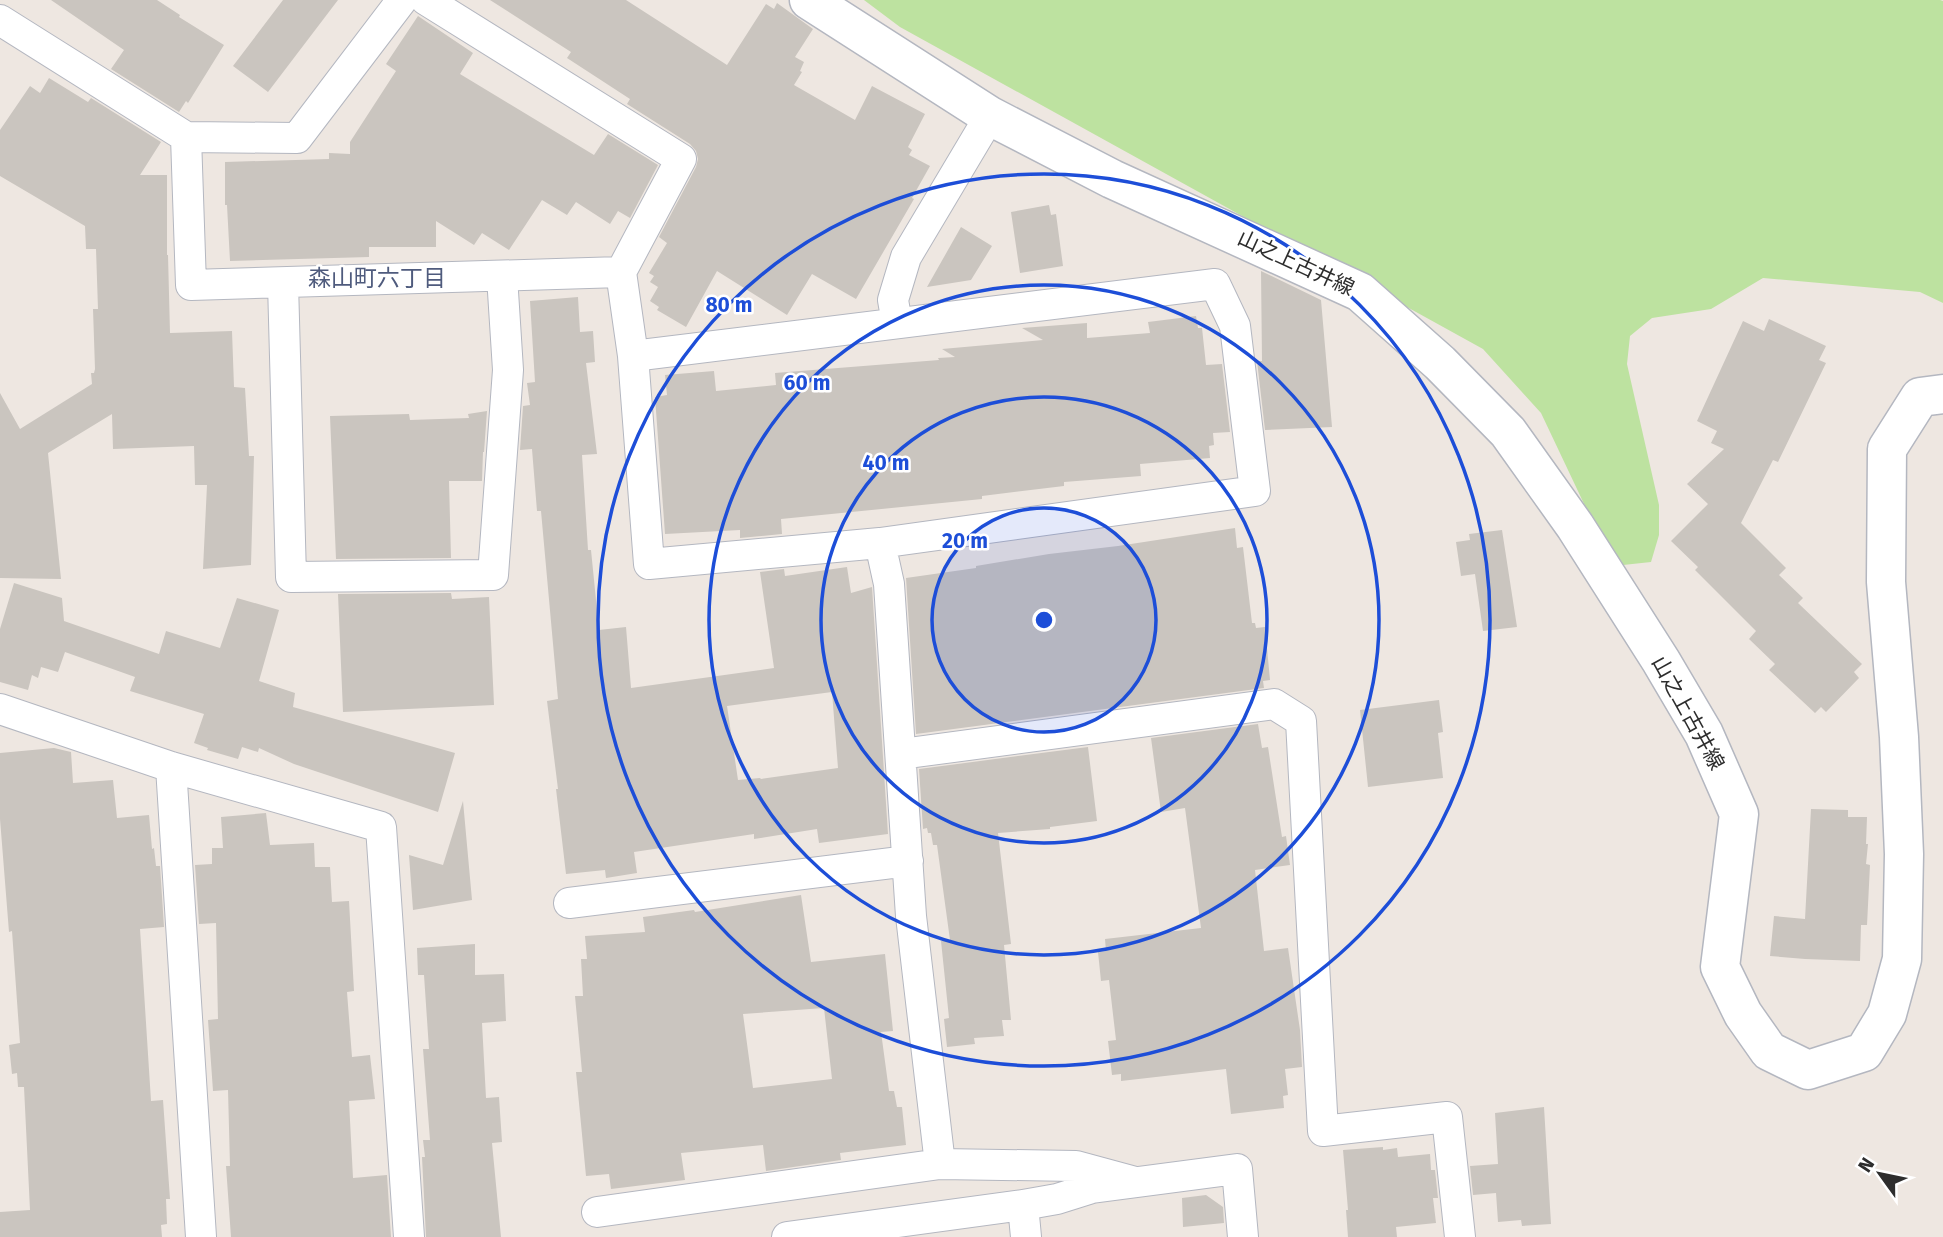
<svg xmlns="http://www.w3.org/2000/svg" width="1943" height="1237" font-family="'Fira Sans','Noto Sans JP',sans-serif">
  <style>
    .green { fill: #bde2a0 }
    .building { fill: #cac5bf; fill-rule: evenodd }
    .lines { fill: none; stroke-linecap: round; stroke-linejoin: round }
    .minor-casing { stroke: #b4b7c0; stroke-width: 32 }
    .secondary-casing { stroke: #b4b7c0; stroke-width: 41 }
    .minor { stroke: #fff; stroke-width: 30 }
    .secondary { stroke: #fff; stroke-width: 38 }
    .ring { fill: none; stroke: #1d4ed8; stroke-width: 3.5 }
    .labels { text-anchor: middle; stroke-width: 5; stroke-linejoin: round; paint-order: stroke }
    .street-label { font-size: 21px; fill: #2d2d2d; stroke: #fff }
    .neighbourhood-label { font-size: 23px; fill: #4f5b7d; stroke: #fff }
    .centre { fill: #1d4ed8; stroke: #fff; stroke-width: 3.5 }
    .ring-label { font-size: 21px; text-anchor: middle; font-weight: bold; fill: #1d4ed8; stroke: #fff; stroke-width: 5; stroke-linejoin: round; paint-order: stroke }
  </style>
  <rect width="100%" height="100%" fill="#eee7e1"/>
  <path class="green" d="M864 0H1940L1943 1V303L1920 292 1763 278 1711 309 1652 318 1630 336 1627 364 1659 505V535L1651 562 1623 565 1604 546 1541 413 1483 349 900 27Z"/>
  <path class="building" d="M51 0H157L180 15 179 17 224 45 188 103 186 101 179 112 111 69 124 50Z
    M283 0H338L268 92 233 66Z
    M490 0H626L727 65 766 4 774 9 777 3 813 29 795 57 804 62 800 71 802 72 794 85 855 120 872 86 925 114 908 147 912 150 909 155 930 166 912 198 914 199 856 299 812 274 787 315 717 271 686 327 657 310 659 307 650 301 658 287 650 282 654 276 649 273 667 243 659 237 696 167 698 159 696 151 690 144 627 104 630 99 567 58 571 52Z
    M418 16 473 53 460 74 594 155 608 134 658 165 630 218 618 211 610 224 576 202 567 215 542 200 509 250 482 233 474 245 436 221V247H369V257L230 261 227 205H225V162L329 159V153L350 154V142L396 71 386 64Z
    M49 78 88 102 91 98 161 142 140 175H167V255H168L170 333 232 331 234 387 245 388 249 456H254L251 565 203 569 207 485H195L194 446 113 449 112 414 48 453 61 579 0 578V393L20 429 92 384 91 373H94L95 369 93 309H98L96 249H86L85 226 0 176V130L30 86 40 93Z
    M1049 205 1051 215 1056 214 1063 266 1020 273 1011 212Z
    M961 227 992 246 971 280 927 287Z
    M1261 271 1321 300 1332 427 1265 430 1257 361H1262Z
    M578 297 580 332 593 331 595 362 586 363 597 454 582 455 588 550H591L599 630 626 627 631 688 774 668 760 572 784 569 785 576 847 567 851 593 872 587 888 834 819 843 817 829 754 839V834L634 852 637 873 606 878 605 870 566 874 556 789H558L547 701 558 699 541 511H537L532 449 520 450 523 406 530 405 527 383 535 382 530 301ZM832 692 838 768 761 779 760 778 738 780 727 706Z
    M1196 316 1198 328H1202L1206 365 1222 364 1230 432 1213 433 1214 445 1209 446 1210 458 1140 464 1141 476 1064 482V486L982 496V499L781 519 782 534 740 538V530L665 534 655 397 667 395 665 375 714 371 716 391 776 385 775 373 939 360 938 358 955 357 942 349 1043 340 1022 328 1087 323V338L1150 333 1148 322Z
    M1769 319 1826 346 1819 360 1826 363 1778 462 1773 460 1741 523 1786 568 1779 575 1803 598 1798 603 1862 664 1854 672 1859 678 1826 712 1821 707 1815 713 1769 670 1775 664 1749 639 1756 631 1695 570 1698 567 1671 541 1708 504 1687 484 1724 449 1711 443 1717 431 1697 421 1743 321 1764 331Z
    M487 411 484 452H483L482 481H449L451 558 336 559 330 416 409 414 410 420 469 418 468 414Z
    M1235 528 1237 548 1243 547 1252 623H1255L1256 628 1265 627 1270 680 1263 681 1264 688 916 734 906 578 976 568V566L1049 554 1118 546Z
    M1502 530 1517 627 1483 631 1475 574 1461 576 1456 542 1470 540 1469 534Z
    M14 583 62 598 64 621 159 654 166 631 220 648 237 598 279 610 259 681 295 693 293 707 455 753 438 812 294 764 259 748 258 752 242 747 238 759 207 750 208 748 194 743 204 714 130 691 135 677 65 652 58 672 41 667 38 678 32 675 28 690 0 682V629Z
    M451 593 452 599 489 597 494 705 343 712 338 594Z
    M1439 700 1443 732 1438 733 1443 778 1368 787 1360 710Z
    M1258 724 1262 748 1268 747 1282 837 1286 836 1290 865 1255 870 1264 951 1288 948 1300 1030 1302 1067 1285 1069 1288 1095 1283 1096 1284 1108 1231 1114 1226 1069 1121 1081V1074L1112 1075 1108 1041 1116 1040 1109 980 1101 981 1098 952 1106 951 1105 939 1201 928 1185 808 1161 812 1151 738Z
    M1088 747 1097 821 1050 827V829L998 833 1011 944 1004 945 1011 1020H1002L1004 1036 974 1038 975 1044 947 1047 944 1019 949 1018 941 941 950 940 937 845H933L931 833H928L927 828 923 829 919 769Z
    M54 748 71 752 73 783 113 780 117 818 149 815 152 849 154 848 156 866H160L164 927 140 929 151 1101 163 1100 170 1199H166L167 1224 161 1225 162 1237H0V1212L30 1210 24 1087H18L17 1073 12 1074 9 1045 20 1043 12 931 9 932 0 819V753Z
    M463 801 472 900 413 910 409 855 443 865Z
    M1811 809 1848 810V817H1867L1866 844H1868L1866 864 1870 865 1867 925H1861L1860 961 1805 959 1770 956 1774 916 1805 919Z
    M266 813 270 845 314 843 315 867H330L332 902 349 901 354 991 347 992 352 1057 370 1055 375 1099 349 1101 353 1178 387 1175 391 1237H231L226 1166H230L228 1090 213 1091 208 1020 218 1019 216 923 199 924 195 865 212 864V848H223L221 817Z
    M801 895 811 962 885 954 893 1031 881 1032 889 1091H894L897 1107H902L906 1145 840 1153 841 1160 766 1171 763 1145 681 1153 685 1180 611 1189 609 1174 586 1176 576 1072H582L575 996H583L581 959H587L585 936 645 932 643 917 694 910 695 912ZM824 1008 832 1079 753 1088 743 1014Z
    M475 944V975L504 974 506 1021 482 1023 486 1098 499 1097 502 1142 492 1143 501 1237H426L422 1157H425L423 1140H430L423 1049H429L424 975H418L417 948Z
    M1544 1107 1551 1224 1522 1226 1521 1220 1498 1222 1496 1193 1473 1195 1470 1166 1498 1164 1495 1113Z
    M1383 1147V1150L1397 1148 1398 1157 1430 1154 1431 1170H1435L1438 1198H1433L1436 1223 1396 1227 1397 1237H1348L1346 1210H1348L1343 1150Z
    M1206 1195 1223 1207 1224 1223 1183 1227 1182 1198Z"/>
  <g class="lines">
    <defs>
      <path id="minor" d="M426 0 681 159 621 272 633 356 649 564 880 543 1255 491 1235 326 1215 284 633 356
        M0 20 186 137 297 138 402 0
        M186 137 191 285 621 272
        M283 283 291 577 493 575 508 370 502 276
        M897 323 893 300 906 257 990 116
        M880 543 889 584 911 916 940 1164
        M0 709 171 767 381 827 409 1237
        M901 754 1274 704 1301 721 1323 1131 1447 1117 1460 1237
        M171 767 201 1237
        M569 903 908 861
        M1023 1205 1026 1237
        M597 1212 940 1164 1076 1166 1135 1182
        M787 1237 1023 1205 1057 1199 1092 1188 1237 1169 1243 1237"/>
      <path id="secondary" d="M809 0 990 116 1112 179 1360 292 1440 363 1508 432 1575 526 1661 661 1704 734 1739 814 1720 967 1743 1014 1769 1051 1808 1070 1864 1052 1887 1014 1902 959 1904 854 1899 737 1886 582 1887 449 1920 397 1943 394"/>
    </defs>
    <use href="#minor" class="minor-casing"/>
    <use href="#secondary" class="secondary-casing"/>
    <use href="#minor" class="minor"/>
    <use href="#secondary" class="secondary"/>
  </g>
  <circle cx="1044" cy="620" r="112" fill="#1d4ed8" fill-opacity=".12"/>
  <g class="ring">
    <circle cx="1044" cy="620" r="112"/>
    <circle cx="1044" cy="620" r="223"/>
    <circle cx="1044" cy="620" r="335"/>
    <circle cx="1044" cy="620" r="446"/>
  </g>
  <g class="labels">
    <g class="street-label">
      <text transform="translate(1296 263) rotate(25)" y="7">山之上古井線</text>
      <text transform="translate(1688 713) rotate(61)" y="7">山之上古井線</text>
    </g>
    <g class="neighbourhood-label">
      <text x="377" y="286">森山町六丁目</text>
    </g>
  </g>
  <circle cx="1044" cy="620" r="10" class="centre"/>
  <g class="ring-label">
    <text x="729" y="312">80 m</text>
    <text x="807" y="390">60 m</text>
    <text x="886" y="470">40 m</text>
    <text x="965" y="548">20 m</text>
  </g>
  <g transform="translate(1880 1174) rotate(303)" stroke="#ffffff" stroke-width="5" paint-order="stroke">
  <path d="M0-5L12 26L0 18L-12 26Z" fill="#2d2d2d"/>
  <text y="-10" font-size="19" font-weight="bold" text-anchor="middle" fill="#2d2d2d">N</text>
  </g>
</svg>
